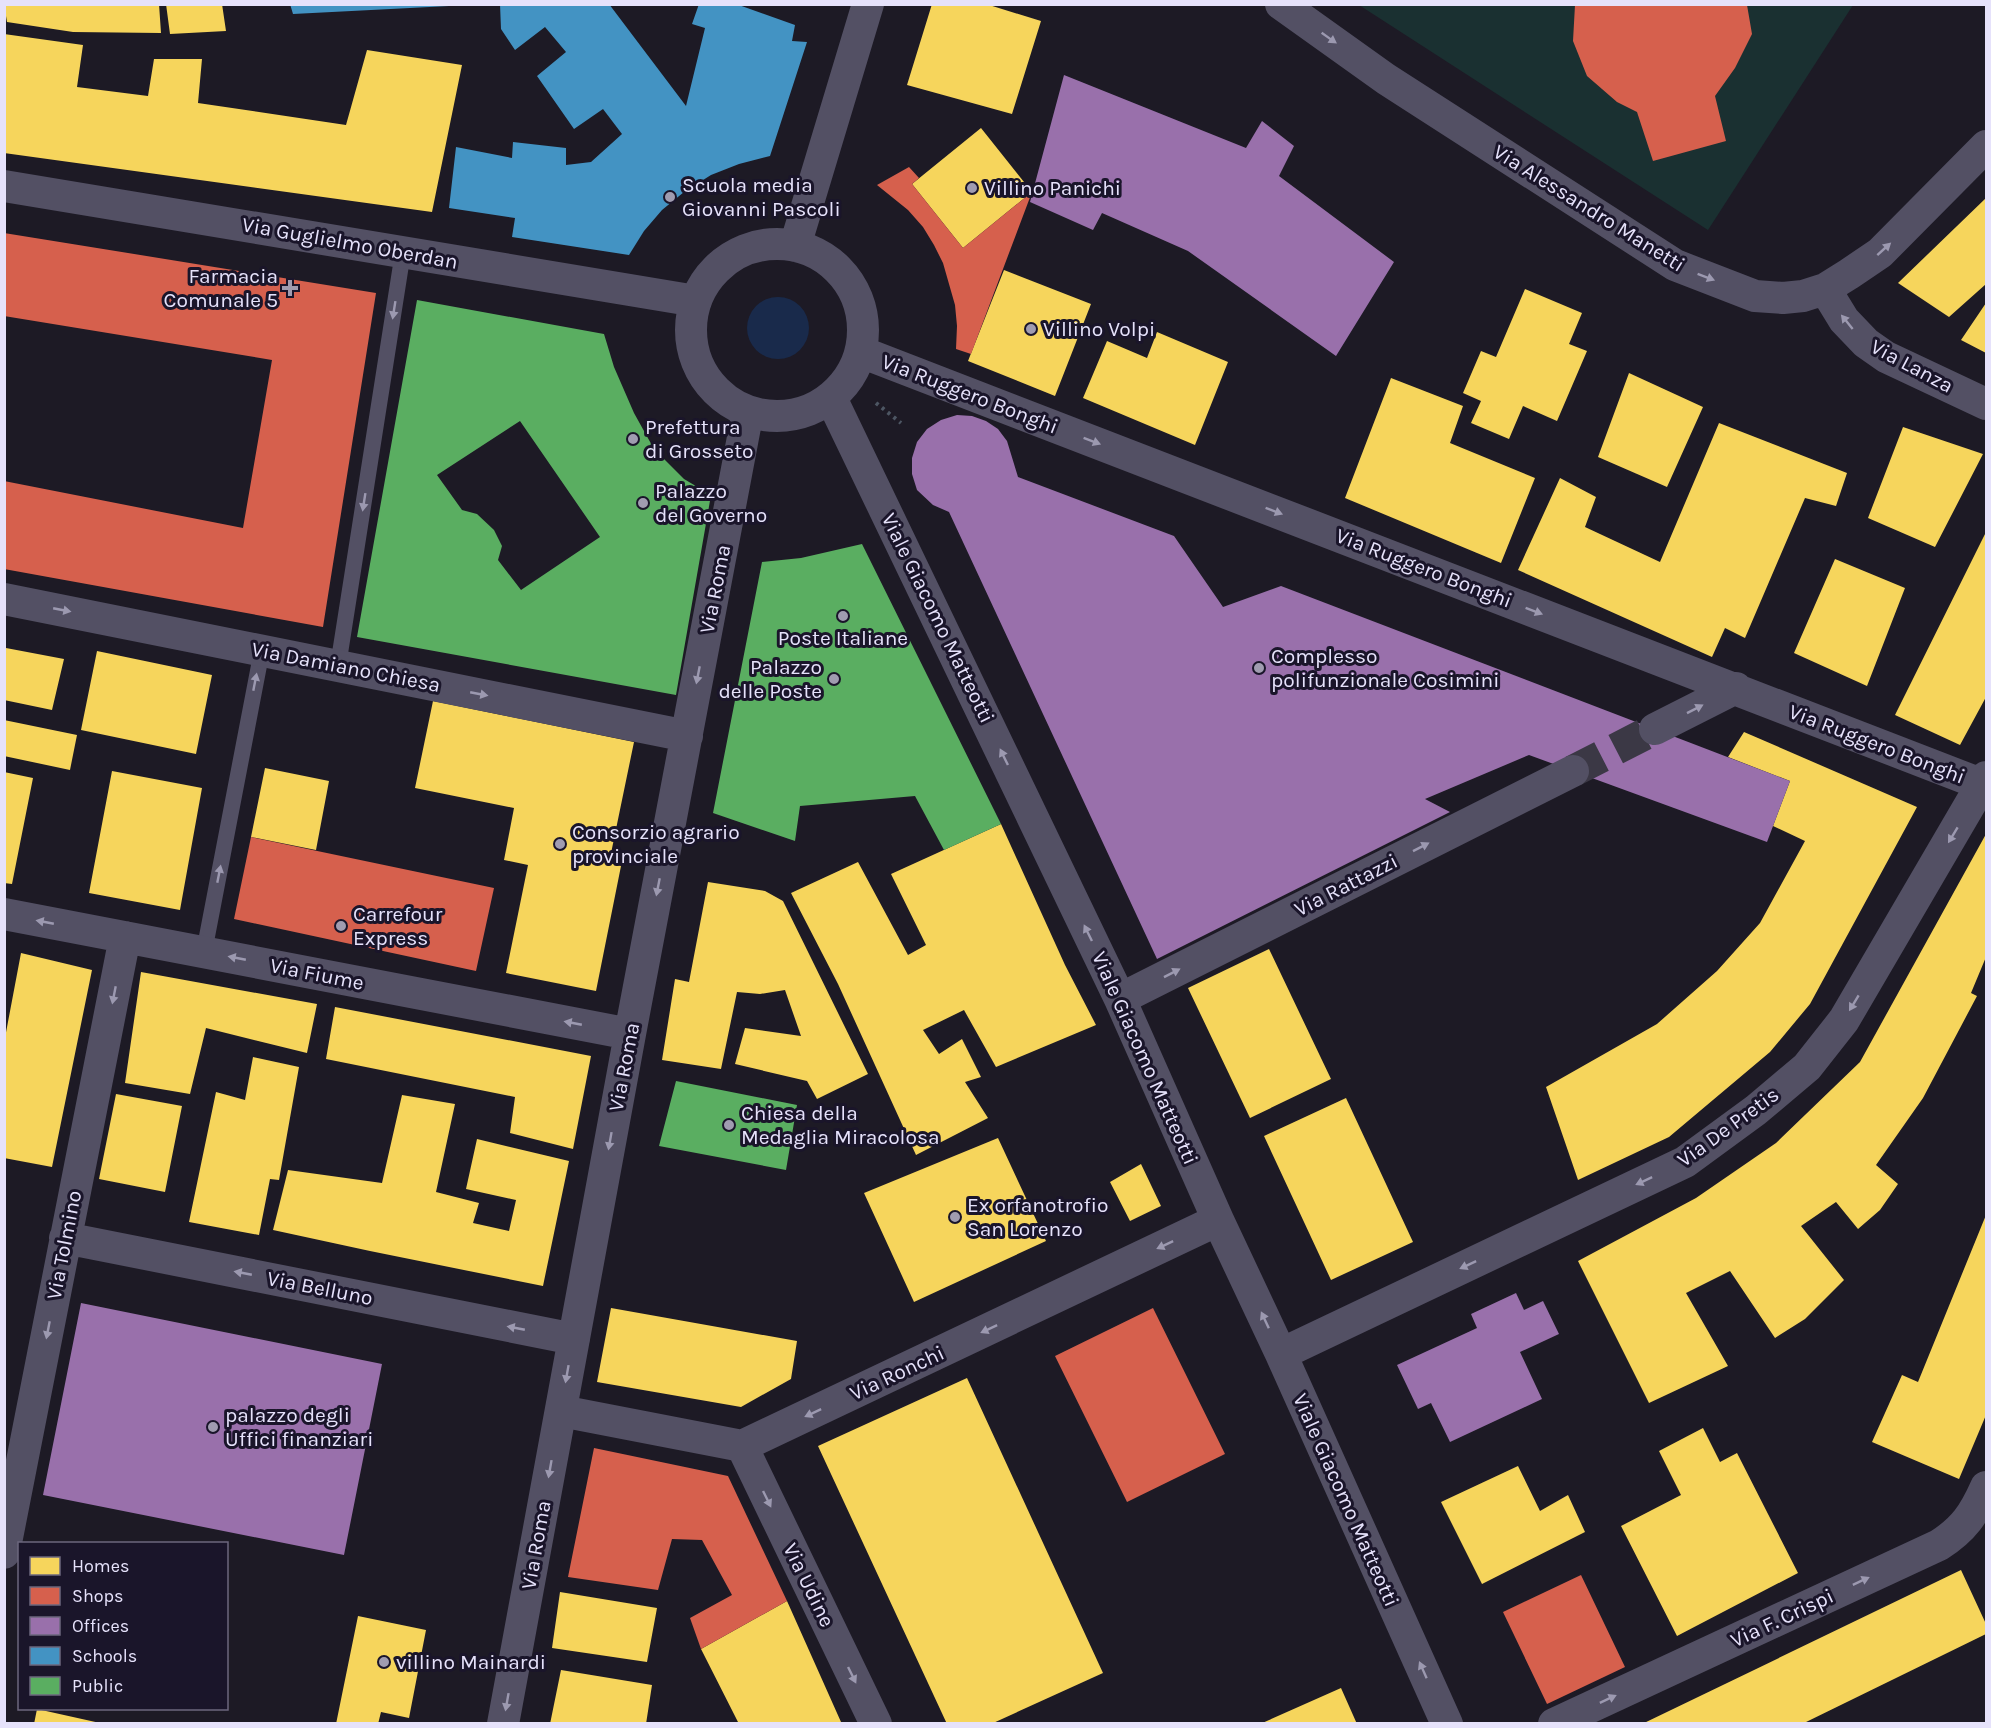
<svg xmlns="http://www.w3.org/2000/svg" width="1991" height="1728" font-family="Karla,sans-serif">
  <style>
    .green { fill: #1a3031 }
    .water { fill: #192a4b }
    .homes { fill: #f6d55c }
    .shops { fill: #d6604d }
    .offices { fill: #9970ab }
    .schools { fill: #4393c3 }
    .public { fill: #5aae61; fill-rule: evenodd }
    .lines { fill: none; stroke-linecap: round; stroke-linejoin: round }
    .street-tunnel { stroke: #3b3845; stroke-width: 32; stroke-dasharray: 32 16; stroke-linecap: butt }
    .path { stroke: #4d5663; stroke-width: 4; stroke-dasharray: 3 4.5; stroke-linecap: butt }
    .lane { stroke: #535064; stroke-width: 16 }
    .street { stroke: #535064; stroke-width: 32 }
    .oneway { fill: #9c99b0 }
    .poi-dot { fill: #a09cb0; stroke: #1a152a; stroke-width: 2 }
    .labels { text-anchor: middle; stroke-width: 6; stroke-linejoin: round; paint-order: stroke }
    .poi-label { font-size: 21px; fill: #e6e2fb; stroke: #1a152a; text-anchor: start }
    .street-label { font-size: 21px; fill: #e6e2fb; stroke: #1a152a }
  </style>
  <rect width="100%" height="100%" fill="#1d1a25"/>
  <path class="green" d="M1359 5H1853L1708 230Z"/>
  <path class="water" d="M747 328a31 31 0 1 1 62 0a31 31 0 1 1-62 0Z"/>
  <path class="homes" d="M4 4H159L161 33 73 32 7 22Z
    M166 4H222L226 31 170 34Z
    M932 4H986L1041 21 1012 114 907 85Z
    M4 34 83 45 77 87 148 96 154 59H202L198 103 346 125 367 50 462 65 432 212 4 153Z
    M981 128 1032 192 963 248 912 184Z
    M1986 198V284L1949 317 1898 283Z
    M1004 270 1091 304 1055 396 968 361Z
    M1525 289 1582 313 1569 344 1587 351 1557 421 1523 406 1509 439 1471 423 1481 401 1463 393 1481 351 1496 357Z
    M1986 303V353L1961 340Z
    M1157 332 1228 362 1195 445 1083 398 1107 341 1147 358Z
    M1629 373 1703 407 1667 487 1598 457Z
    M1391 378 1463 406 1450 443 1535 478 1501 563 1345 498Z
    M1719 423 1847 473 1836 506 1805 498 1745 638 1725 628 1712 657 1518 570 1560 478 1596 497 1585 527 1660 562Z
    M1903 427 1983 454 1935 547 1868 518Z
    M1986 532V697L1960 745 1895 715Z
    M1835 559 1905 588 1867 686 1794 653Z
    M6 648 64 659 52 710 4 700Z
    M97 651 212 675 196 754 81 730Z
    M433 701 634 742 609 863 621 866 596 991 506 973 528 865 504 860 514 808 415 788Z
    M4 720 77 735 70 770 4 756Z
    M1744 732 1917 807 1810 1004 1770 1052 1669 1137 1578 1180 1546 1087 1657 1024 1717 971 1760 923 1805 841 1773 826 1790 781 1728 757Z
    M265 768 329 781 316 850 251 837Z
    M112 771 202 788 180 910 89 893Z
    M4 772 33 778 12 884 4 883Z
    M1001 824 1065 965 1096 1025 996 1067 964 1010 923 1030 939 1054 962 1039 981 1077 965 1082 988 1118 916 1155 838 984 791 893 858 862 908 955 926 945 891 874Z
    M1986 834V957L1971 993 1977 996 1923 1098 1876 1165 1898 1184 1880 1210 1858 1229 1836 1202 1801 1226 1844 1280 1805 1319 1775 1338 1730 1271 1686 1293 1728 1366 1649 1403 1578 1261 1696 1198 1776 1143 1860 1062Z
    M708 882 765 891 783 901 868 1074 817 1099 807 1081 735 1064 745 1028 801 1036 785 990 760 994 737 992 721 1069 662 1060 675 979 689 982Z
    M1269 949 1331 1079 1250 1118 1188 988Z
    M21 953 92 970 52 1167 4 1158V1043Z
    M141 972 317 1004 307 1053 206 1028 190 1094 125 1083Z
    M335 1007 591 1056 573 1149 510 1133 515 1097 326 1059Z
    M253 1057 299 1067 279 1180 270 1179 259 1235 189 1222 216 1092 245 1100Z
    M116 1094 182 1106 165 1192 99 1179Z
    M402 1095 455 1104 436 1192 479 1203 473 1223 509 1231 516 1200 466 1189 477 1139 569 1161 543 1286 370 1251 273 1230 288 1170 382 1183Z
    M1346 1098 1413 1242 1331 1280 1264 1136Z
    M998 1138 1046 1241 914 1302 864 1193Z
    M1141 1164 1161 1206 1130 1221 1110 1182Z
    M1986 1215V1415L1959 1479 1872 1442 1902 1375 1918 1382Z
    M611 1308 797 1341 791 1379 741 1407 597 1382Z
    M967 1378 1103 1673 991 1724H947L818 1446Z
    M1703 1428 1720 1462 1737 1453 1798 1573 1677 1636 1621 1526 1681 1495 1659 1451Z
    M1518 1466 1540 1511 1568 1495 1585 1532 1482 1584 1441 1502Z
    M1961 1570 1986 1624V1634L1802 1724H1642Z
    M560 1592 657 1608 647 1662 552 1648Z
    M787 1601 841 1722 838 1724H739L701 1649Z
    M358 1616 426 1630 409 1718 381 1712 378 1724H336Z
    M561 1670 652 1685 646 1724H550Z
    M1341 1688 1357 1724H1260Z
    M37 1709 100 1723V1724H34Z"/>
  <path class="shops" d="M1575 5H1747L1752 34 1735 68 1715 96 1726 141 1653 161 1637 112 1617 102 1587 76 1573 41Z
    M909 167 919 178 912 184 963 248 1032 192 971 354 956 349 957 326 955 305 943 263 934 245 923 227 908 210 877 185Z
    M4 233 376 293 323 627 4 569V481L243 528 272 360 4 316Z
    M251 837 494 888 476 971 234 919Z
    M1153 1308 1225 1454 1127 1502 1055 1356Z
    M594 1448 728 1476 787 1601 701 1649 690 1618 732 1595 702 1540 672 1539 658 1590 568 1577Z
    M1581 1575 1625 1667 1547 1704 1503 1612Z"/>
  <path class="offices" d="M1064 75 1246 148 1262 121 1294 146 1279 176 1394 262 1336 356 1188 251 1102 213 1093 230 1030 202Z
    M957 415 972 416 986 421 998 429 1007 441 1018 477 1174 536 1223 607 1281 586 1790 781 1767 842 1529 755 1425 799 1450 812 1157 959 949 512 933 505 917 490 912 474V458L917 442 927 429 941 420Z
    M1516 1293 1524 1310 1543 1301 1559 1334 1520 1352 1542 1399 1450 1442 1431 1403 1418 1409 1397 1365 1477 1328 1471 1314Z
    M81 1303 382 1364 344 1555 43 1495Z"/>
  <path class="schools" d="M290 4H449V6L293 14Z
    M500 4H609L686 106 705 28 692 24 699 4H736L795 25 792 41 807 42 770 156 739 164 711 175 684 192 662 210 644 231 629 255 512 237 515 218 449 208 456 147 512 158 513 142 566 148V165L591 162 622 134 603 109 574 129 537 76 566 52 545 27 515 50 501 29Z"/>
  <path class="public" d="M417 300 604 334 614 367 634 413 654 449 684 479 711 495 676 695 357 637ZM520 421 600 537 521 590 498 560 502 546 494 530 477 514 462 510 437 475Z
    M862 544 1001 824 944 850 915 796 800 806 795 841 713 813 762 562 801 558Z
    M676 1081 797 1105 786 1170 659 1146Z"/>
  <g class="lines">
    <path class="street-tunnel" d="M1573 771 1655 729"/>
    <path class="path" d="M876 403 901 423"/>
    <path class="lane" d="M338 666 403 252
      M204 952 262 650"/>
    <path class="street" d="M1281 4 1386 79 1675 265 1755 296 1783 298 1803 296 1825 289 1849 274 1880 253 1986 146
      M4 186 696 301
      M691 330a86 86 0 1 1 172 0a86 86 0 1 1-172 0Z
      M795 246 868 4
      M1825 289 1844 320 1866 343 1886 357 1986 404
      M861 352 1986 786
      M831 398 1120 999 1218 1220 1281 1354 1447 1724
      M4 599 687 736
      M1655 729 1736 688
      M4 914 630 1034
      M1120 999 1573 771
      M65 1238 574 1339
      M1281 1354 1685 1162 1756 1110 1807 1067 1844 1020 1986 777
      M561 1411 742 1446 1218 1220
      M742 1446 876 1724
      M4 1553 125 937
      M503 1724 630 1034 748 411
      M1554 1724 1939 1545C1964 1529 1974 1514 1986 1487"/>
  </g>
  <defs><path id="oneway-solid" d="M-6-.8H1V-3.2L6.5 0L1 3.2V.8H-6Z" transform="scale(1.5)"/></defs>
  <g class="oneway">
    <use href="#oneway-solid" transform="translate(1329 38) rotate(35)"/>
    <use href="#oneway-solid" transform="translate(1884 249) rotate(-42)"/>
    <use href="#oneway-solid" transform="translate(1706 277) rotate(21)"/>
    <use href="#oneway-solid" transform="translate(394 310) rotate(99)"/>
    <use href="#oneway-solid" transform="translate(1847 322) rotate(-129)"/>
    <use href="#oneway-solid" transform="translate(1092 441) rotate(21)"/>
    <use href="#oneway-solid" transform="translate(364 502) rotate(99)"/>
    <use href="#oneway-solid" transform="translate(1274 511) rotate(21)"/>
    <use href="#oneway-solid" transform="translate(62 610) rotate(11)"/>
    <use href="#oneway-solid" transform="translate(1534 611) rotate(21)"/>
    <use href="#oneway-solid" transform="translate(698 675) rotate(101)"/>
    <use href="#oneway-solid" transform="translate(255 682) rotate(-79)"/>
    <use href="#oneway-solid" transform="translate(479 694) rotate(11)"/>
    <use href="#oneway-solid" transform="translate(1695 709) rotate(-27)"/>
    <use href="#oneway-solid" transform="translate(1004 757) rotate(-116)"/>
    <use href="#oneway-solid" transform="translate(1953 835) rotate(121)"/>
    <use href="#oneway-solid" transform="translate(1421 847) rotate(-27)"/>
    <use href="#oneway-solid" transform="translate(219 874) rotate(-79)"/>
    <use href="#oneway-solid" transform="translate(658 887) rotate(101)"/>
    <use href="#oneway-solid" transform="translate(45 922) rotate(-169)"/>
    <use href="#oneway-solid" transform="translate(1088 933) rotate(-116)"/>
    <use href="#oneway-solid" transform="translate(237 958) rotate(-169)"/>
    <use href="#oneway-solid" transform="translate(1172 973) rotate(-27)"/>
    <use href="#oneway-solid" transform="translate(114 995) rotate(101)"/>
    <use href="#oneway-solid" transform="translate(1854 1003) rotate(121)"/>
    <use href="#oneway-solid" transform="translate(573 1023) rotate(-169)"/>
    <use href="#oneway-solid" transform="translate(610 1141) rotate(100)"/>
    <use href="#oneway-solid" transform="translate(1644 1181) rotate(155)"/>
    <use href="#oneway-solid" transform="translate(1165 1245) rotate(155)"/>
    <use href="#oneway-solid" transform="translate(1468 1265) rotate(155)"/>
    <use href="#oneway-solid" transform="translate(243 1273) rotate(-169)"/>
    <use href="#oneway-solid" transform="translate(1265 1320) rotate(-115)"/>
    <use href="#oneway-solid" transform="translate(516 1328) rotate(-169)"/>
    <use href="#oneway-solid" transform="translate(989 1329) rotate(155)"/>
    <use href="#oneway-solid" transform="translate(48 1330) rotate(101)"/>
    <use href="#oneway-solid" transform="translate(567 1374) rotate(100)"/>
    <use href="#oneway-solid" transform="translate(813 1413) rotate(155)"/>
    <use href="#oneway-solid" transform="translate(550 1469) rotate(100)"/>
    <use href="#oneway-solid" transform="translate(767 1499) rotate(64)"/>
    <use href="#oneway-solid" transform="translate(1861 1581) rotate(-25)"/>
    <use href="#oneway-solid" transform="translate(1423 1670) rotate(-114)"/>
    <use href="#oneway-solid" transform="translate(852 1675) rotate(64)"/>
    <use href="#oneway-solid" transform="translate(1608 1699) rotate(-25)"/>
    <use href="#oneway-solid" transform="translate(507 1702) rotate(100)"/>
  </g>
  <g class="poi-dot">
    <circle cx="972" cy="188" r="6"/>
    <circle cx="670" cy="197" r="6"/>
    <path d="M287 279h6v6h6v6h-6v6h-6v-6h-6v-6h6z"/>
    <circle cx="1031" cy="329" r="6"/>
    <circle cx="633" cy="439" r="6"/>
    <circle cx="643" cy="503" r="6"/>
    <circle cx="843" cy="616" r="6"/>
    <circle cx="1259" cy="668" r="6"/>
    <circle cx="834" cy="679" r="6"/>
    <circle cx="560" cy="844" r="6"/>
    <circle cx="341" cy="926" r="6"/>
    <circle cx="729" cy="1125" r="6"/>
    <circle cx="955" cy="1217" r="6"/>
    <circle cx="213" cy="1427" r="6"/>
    <circle cx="384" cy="1662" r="6"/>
  </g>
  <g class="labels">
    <g class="poi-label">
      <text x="682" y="192">Scuola media<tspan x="682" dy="24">Giovanni Pascoli</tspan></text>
      <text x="984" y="195">Villino Panichi</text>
      <text x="278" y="283" text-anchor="end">Farmacia<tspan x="278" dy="24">Comunale 5</tspan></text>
      <text x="1043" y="336">Villino Volpi</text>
      <text x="645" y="434">Prefettura<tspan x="645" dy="24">di Grosseto</tspan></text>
      <text x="655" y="498">Palazzo<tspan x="655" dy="24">del Governo</tspan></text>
      <text x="843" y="645" text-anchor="middle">Poste Italiane</text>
      <text x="1271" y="663">Complesso<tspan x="1271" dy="24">polifunzionale Cosimini</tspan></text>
      <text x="822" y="674" text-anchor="end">Palazzo<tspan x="822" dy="24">delle Poste</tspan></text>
      <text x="572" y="839">Consorzio agrario<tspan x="572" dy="24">provinciale</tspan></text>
      <text x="353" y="921">Carrefour<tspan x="353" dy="24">Express</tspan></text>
      <text x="741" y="1120">Chiesa della<tspan x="741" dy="24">Medaglia Miracolosa</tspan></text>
      <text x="967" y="1212">Ex orfanotrofio<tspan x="967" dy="24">San Lorenzo</tspan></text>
      <text x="225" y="1422">palazzo degli<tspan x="225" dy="24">Uffici finanziari</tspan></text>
      <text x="396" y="1669">villino Mainardi</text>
    </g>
    <g class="street-label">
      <text transform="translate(1589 208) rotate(32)" y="7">Via Alessandro Manetti</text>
      <text transform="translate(350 243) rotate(10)" y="7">Via Guglielmo Oberdan</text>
      <text transform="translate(1912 366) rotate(28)" y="7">Via Lanza</text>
      <text transform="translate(970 394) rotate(21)" y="7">Via Ruggero Bonghi</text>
      <text transform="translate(1424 568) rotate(21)" y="7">Via Ruggero Bonghi</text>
      <text transform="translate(715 589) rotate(-79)" y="7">Via Roma</text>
      <text transform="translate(938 618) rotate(64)" y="7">Viale Giacomo Matteotti</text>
      <text transform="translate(346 667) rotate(11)" y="7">Via Damiano Chiesa</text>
      <text transform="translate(1877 744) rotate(21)" y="7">Via Ruggero Bonghi</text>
      <text transform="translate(1346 885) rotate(-27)" y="7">Via Rattazzi</text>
      <text transform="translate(317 974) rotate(11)" y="7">Via Fiume</text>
      <text transform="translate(1145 1058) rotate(66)" y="7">Viale Giacomo Matteotti</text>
      <text transform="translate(624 1067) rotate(-79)" y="7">Via Roma</text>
      <text transform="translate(1728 1127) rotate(-36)" y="7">Via De Pretis</text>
      <text transform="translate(64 1245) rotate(-79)" y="7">Via Tolmino</text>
      <text transform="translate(320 1288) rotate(11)" y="7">Via Belluno</text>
      <text transform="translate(897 1373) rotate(-25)" y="7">Via Ronchi</text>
      <text transform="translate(1346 1500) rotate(66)" y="7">Viale Giacomo Matteotti</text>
      <text transform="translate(536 1545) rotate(-80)" y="7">Via Roma</text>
      <text transform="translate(809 1585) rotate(64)" y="7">Via Udine</text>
      <text transform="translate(1782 1618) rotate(-25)" y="7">Via F. Crispi</text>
    </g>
  </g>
  <rect width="1991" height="1728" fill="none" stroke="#e6e2fb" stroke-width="12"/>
  <rect x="18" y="1542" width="210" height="168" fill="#1a152a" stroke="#6c677e" stroke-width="1.5"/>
  <rect x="30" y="1557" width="30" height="18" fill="#f6d55c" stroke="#6c677e" stroke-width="1.5"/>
  <text x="72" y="1572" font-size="18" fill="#e6e2fb">Homes</text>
  <rect x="30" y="1587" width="30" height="18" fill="#d6604d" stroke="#6c677e" stroke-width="1.5"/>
  <text x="72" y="1602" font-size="18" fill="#e6e2fb">Shops</text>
  <rect x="30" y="1617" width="30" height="18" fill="#9970ab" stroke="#6c677e" stroke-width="1.5"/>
  <text x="72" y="1632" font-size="18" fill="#e6e2fb">Offices</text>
  <rect x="30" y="1647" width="30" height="18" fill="#4393c3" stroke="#6c677e" stroke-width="1.5"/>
  <text x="72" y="1662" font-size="18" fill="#e6e2fb">Schools</text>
  <rect x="30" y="1677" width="30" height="18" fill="#5aae61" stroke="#6c677e" stroke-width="1.5"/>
  <text x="72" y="1692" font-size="18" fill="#e6e2fb">Public</text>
</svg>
